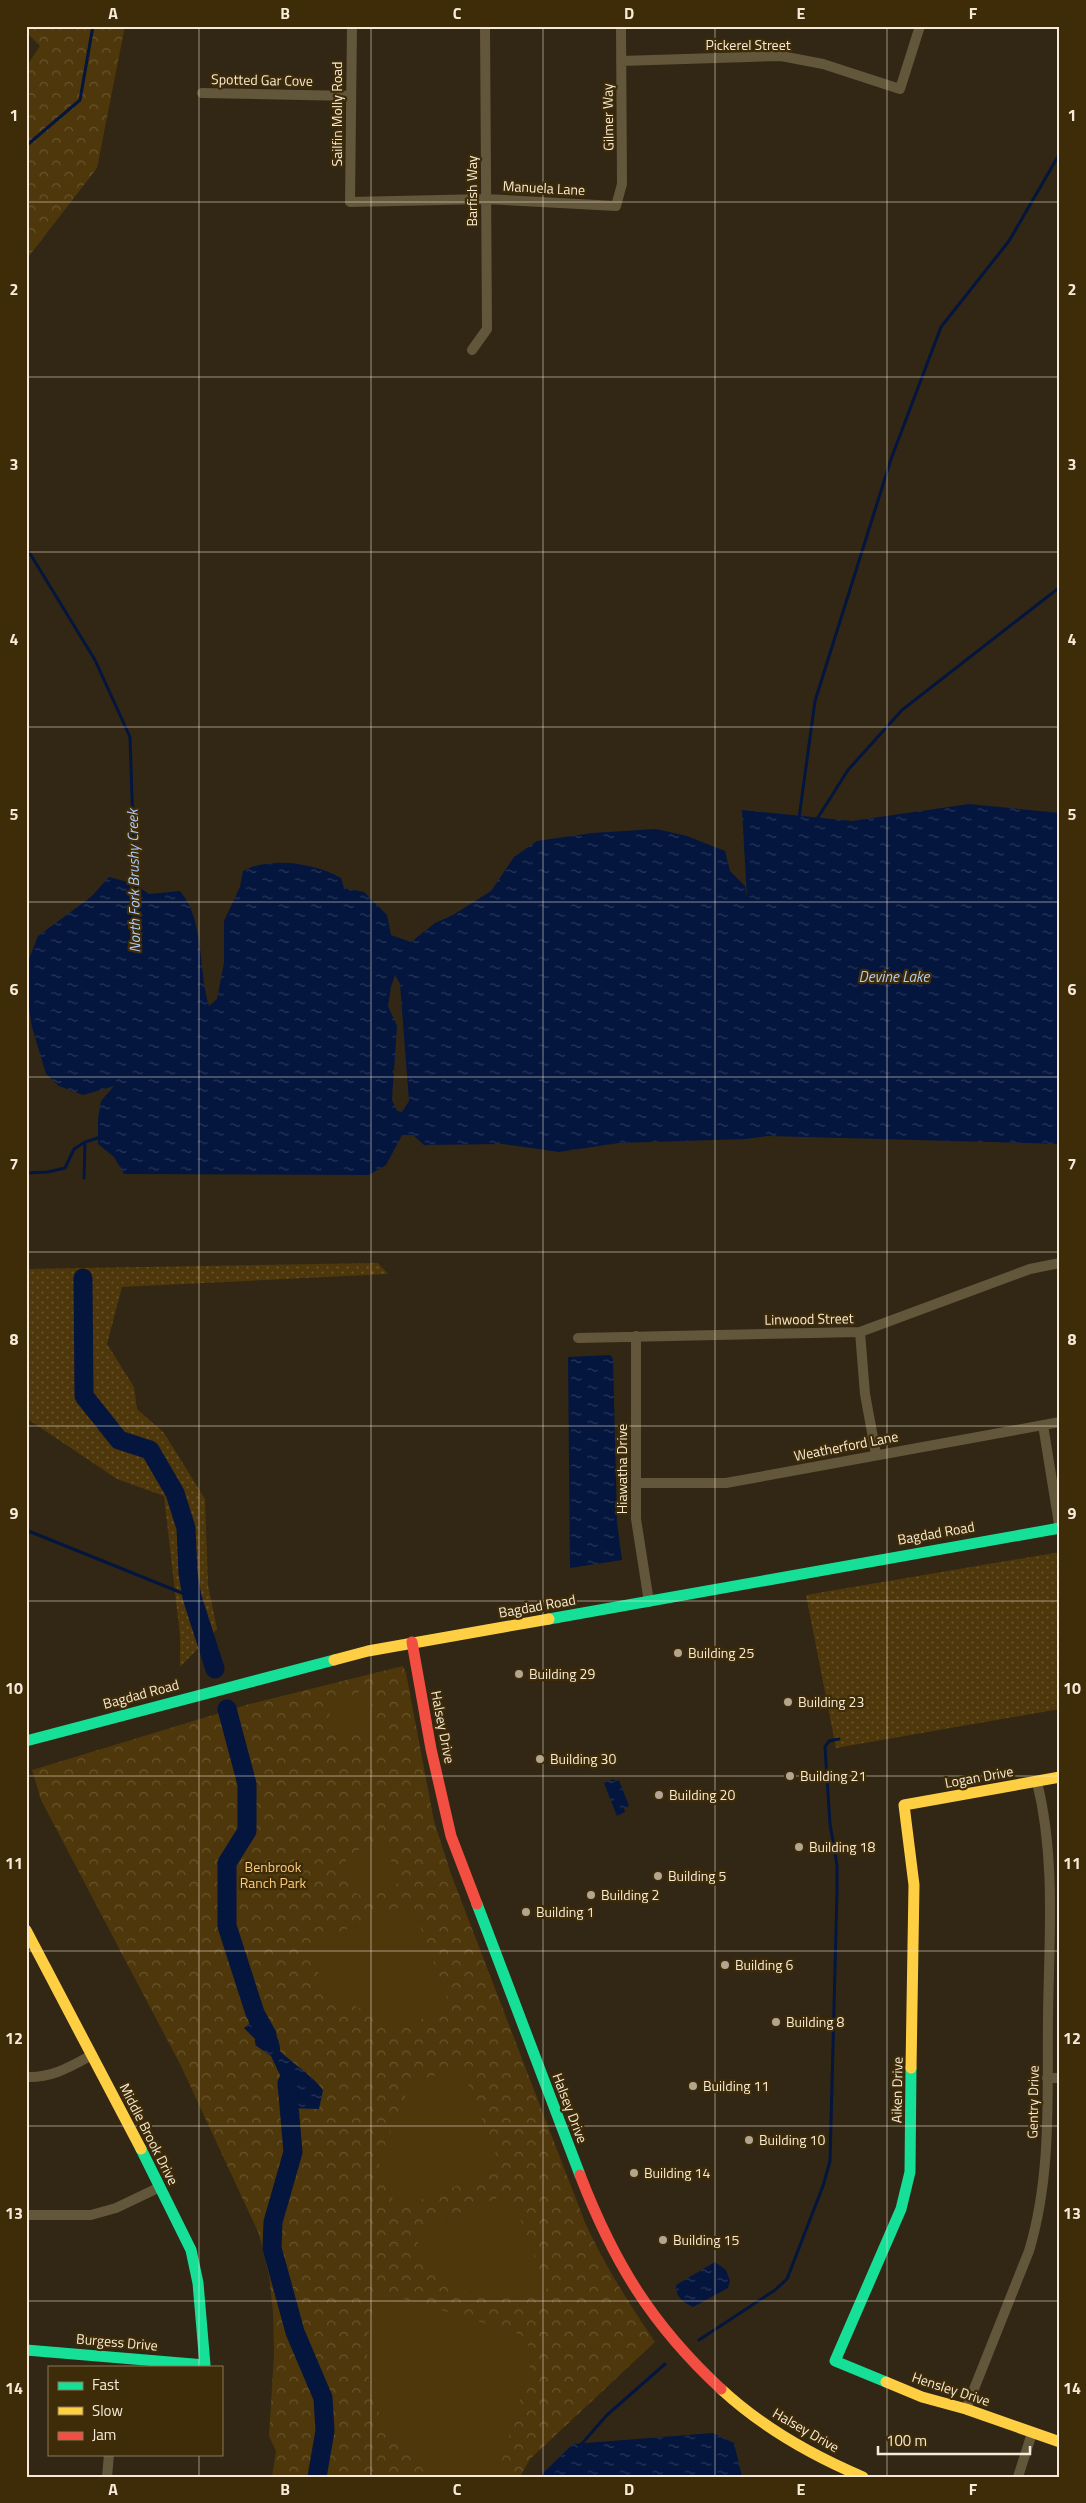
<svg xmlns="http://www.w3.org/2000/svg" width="1086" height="2503" font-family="'Titillium Web',sans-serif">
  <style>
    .grass { fill: url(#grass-dots) }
    .forest { fill: url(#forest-crowns) }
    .pitch { fill: #4e370b }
    .water { fill: url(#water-ripples); fill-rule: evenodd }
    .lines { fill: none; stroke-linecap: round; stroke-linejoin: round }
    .stream { stroke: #04153e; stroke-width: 3 }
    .river { stroke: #04153e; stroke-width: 19 }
    .street { stroke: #62563b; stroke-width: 10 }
    .fast { stroke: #16e098; stroke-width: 11 }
    .slow { stroke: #ffcf43; stroke-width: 11 }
    .jam { stroke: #f24e42; stroke-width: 11 }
    .grid { fill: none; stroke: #f7ebd8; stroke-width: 1; stroke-opacity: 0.55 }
    .poi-dot { fill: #b2a693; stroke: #3e2b07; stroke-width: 2 }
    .labels { text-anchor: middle; stroke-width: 4.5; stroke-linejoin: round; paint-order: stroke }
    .street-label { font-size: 14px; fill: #f7ebd8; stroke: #3e2b07 }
    .poi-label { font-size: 14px; fill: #f7ebd8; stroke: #3e2b07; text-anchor: start }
    .park-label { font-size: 14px; fill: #fbca7a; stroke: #3e2b07 }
    .water-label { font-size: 15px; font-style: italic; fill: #aecdfd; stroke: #3e2b07 }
    .neatline { fill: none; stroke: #f7ebd8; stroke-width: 2 }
    .grid-label { font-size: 16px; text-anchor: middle; font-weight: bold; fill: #f7ebd8 }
  </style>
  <defs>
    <pattern id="grass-dots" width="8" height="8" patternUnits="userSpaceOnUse" patternTransform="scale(1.25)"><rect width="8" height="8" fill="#4e370b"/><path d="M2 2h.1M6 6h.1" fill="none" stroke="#68542e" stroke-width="1.8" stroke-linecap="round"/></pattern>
    <pattern id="forest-crowns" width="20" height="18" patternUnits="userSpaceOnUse" patternTransform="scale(1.25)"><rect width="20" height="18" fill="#4e370b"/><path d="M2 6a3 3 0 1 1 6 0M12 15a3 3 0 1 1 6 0" fill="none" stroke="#68542e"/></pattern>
    <pattern id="water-ripples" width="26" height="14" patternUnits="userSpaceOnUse" patternTransform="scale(1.25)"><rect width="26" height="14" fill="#04153e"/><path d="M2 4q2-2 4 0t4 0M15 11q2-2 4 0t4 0" fill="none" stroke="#293759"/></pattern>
  </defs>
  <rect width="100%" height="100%" fill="#312714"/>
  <path class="grass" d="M378 1263 388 1274 122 1287 107 1344 134 1387 137 1409 164 1433 205 1499 208 1585 217 1629 180 1667V1636L164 1496 117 1479 26 1418V1269Z
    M1060 1552V1709L836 1748 806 1595Z"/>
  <path class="forest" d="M26 26H125L97 168 26 260V67L40 46 26 32Z
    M403 1666 406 1673 434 1821 451 1874 586 2225C606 2267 629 2304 655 2342L530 2459 520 2477H272L276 2451 269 2436 274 2354 273 2312 269 2276 259 2234 181 2066 41 1800 32 1770 246 1705Z"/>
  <path class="pitch" d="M364 1690 371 1693 375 1731 336 1736 329 1718 332 1703Z
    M372 1844 386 1848 398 1879 396 1885 365 1898C347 1890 344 1878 346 1860L362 1847Z
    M402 1906 414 1910 451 2008 401 2027 326 1993 308 1945Z
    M461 2066 499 2162 495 2171 397 2209 378 2161 411 2084Z
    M505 2195 513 2200 547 2289C487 2313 436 2291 413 2231Z
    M378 2291 522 2335 533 2355 497 2477C482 2477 447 2480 435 2476 424 2473 414 2461 406 2452 362 2407 360 2348 378 2291Z"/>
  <path class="water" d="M969 804 1060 813V1144L768 1136 746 1139 619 1143 559 1152 503 1144 424 1145 413 1135H402L386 1165 369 1175 124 1174 114 1157 98 1144V1119L101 1101 114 1086 83 1095 59 1086 46 1074 32 1027 26 990 29 959 38 936 91 897 109 877 135 884 149 894 180 891C205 920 198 971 209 1006L217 999 224 963V921L240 887 243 871C270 856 315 863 341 878L344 888 364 892 387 915 391 935 411 942 435 923 453 915 491 891 514 857 537 841 592 833 656 829 687 836 725 851 730 871 745 886 747 898 742 810 852 821ZM395 975 400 984 409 1101 402 1112 397 1111 392 1100 397 1026 388 1006 391 987Z
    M610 1355 613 1359 617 1522 622 1560 570 1568 568 1357Z
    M614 1779 615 1782 619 1780 629 1806 624 1808 625 1812 617 1816 604 1783Z
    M257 2014C268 2022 281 2037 280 2051 294 2065 311 2074 323 2090L319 2109 284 2108 285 2086 271 2056 255 2045V2039L244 2028 249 2024 250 2015Z
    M715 2262 726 2270 730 2281 728 2288 693 2307C682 2301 676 2298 676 2285Z
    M713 2433 734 2443 742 2477H539L573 2444Z"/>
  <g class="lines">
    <path class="stream" d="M26 146 80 100 93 26
      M26 547 95 660 130 737 135 887
      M799 818 815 701 891 459 941 327 1009 241 1060 153
      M817 819 848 770 902 710 1060 587
      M26 1173 48 1172 65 1168 74 1149 85 1142
      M84 1178 85 1142 101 1137
      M26 1530 192 1597
      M699 2340 775 2290 787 2279 823 2186 830 2161 837 1892V1865L830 1824 825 1747 829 1741 839 1739
      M579 2447 607 2415 665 2364"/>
    <path class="river" d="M83 1278 84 1396 119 1440 150 1450 175 1493 186 1528 188 1573 192 1597 215 1669
      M227 1709 247 1784V1831L227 1863V1926L255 2013 267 2035
      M287 2083 293 2152 273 2222 272 2248 295 2332 323 2398 325 2431 317 2477"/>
    <path class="street" d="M352 26 350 202 486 199 616 206 622 184 621 26
      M621 61 781 56 823 64 900 89 920 26
      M202 93 351 96
      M472 350 487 329 485 26
      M860 1332 865 1394 876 1454
      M636 1336V1519L649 1602
      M578 1338 860 1332 1030 1269 1060 1263
      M1043 1425 1060 1530
      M636 1483H726L1060 1422
      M26 2077C52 2078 70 2067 92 2055
      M1047 2078H1060
      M26 2215H91L116 2208 160 2187
      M966 2409 1029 2251C1052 2175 1047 2095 1048 2017 1049 1939 1056 1859 1037 1782
      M107 2477 109 2454
      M1018 2477 1032 2433"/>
    <path class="fast" d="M549 1619 1060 1528
      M26 1741 334 1660
      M477 1904 580 2175
      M26 2350 205 2365 198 2283 191 2250 141 2149
      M886 2382 835 2361 901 2209 910 2172 911 2068"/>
    <path class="slow" d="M334 1660 368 1651 549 1619
      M26 1930 141 2149
      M911 2068 914 1885 904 1805 1060 1777
      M886 2382 922 2397 966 2409 1060 2442
      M721 2389C763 2428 811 2455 863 2477"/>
    <path class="jam" d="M412 1642 431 1749 451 1836 477 1904
      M580 2175C614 2263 652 2325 721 2389"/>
  </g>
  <path class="grid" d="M199 26V2367M371 26V2477M543 26V2477M715 26V2477M887 26V2477M26 202H1060M26 377H1060M26 552H1060M26 727H1060M26 902H1060M26 1077H1060M26 1252H1060M26 1426H1060M26 1601H1060M26 1776H1060M26 1951H1060M26 2126H1060M26 2301H1060M199 2454V2477"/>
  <g class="poi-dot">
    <circle cx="678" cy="1653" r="5"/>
    <circle cx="519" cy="1674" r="5"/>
    <circle cx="788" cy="1702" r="5"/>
    <circle cx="540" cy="1759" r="5"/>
    <circle cx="790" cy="1776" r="5"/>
    <circle cx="659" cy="1795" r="5"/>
    <circle cx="799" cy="1847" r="5"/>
    <circle cx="658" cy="1876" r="5"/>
    <circle cx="591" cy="1895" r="5"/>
    <circle cx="526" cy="1912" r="5"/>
    <circle cx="725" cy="1965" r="5"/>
    <circle cx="776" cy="2022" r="5"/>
    <circle cx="693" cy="2086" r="5"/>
    <circle cx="749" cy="2140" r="5"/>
    <circle cx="634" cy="2173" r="5"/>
    <circle cx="663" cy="2240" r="5"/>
  </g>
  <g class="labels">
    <g class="street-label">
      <text x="748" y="50">Pickerel Street</text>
      <text transform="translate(262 80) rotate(1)" y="5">Spotted Gar Cove</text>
      <text transform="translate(337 114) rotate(-90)" y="5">Sailfin Molly Road</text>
      <text transform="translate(608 117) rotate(-91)" y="5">Gilmer Way</text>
      <text transform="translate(544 188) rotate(3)" y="5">Manuela Lane</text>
      <text transform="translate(472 191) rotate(-90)" y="5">Barfish Way</text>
      <text transform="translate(809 1319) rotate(-1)" y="5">Linwood Street</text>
      <text transform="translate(846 1446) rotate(-11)" y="5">Weatherford Lane</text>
      <text transform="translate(622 1469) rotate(-90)" y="5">Hiawatha Drive</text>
      <text transform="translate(936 1533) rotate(-10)" y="5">Bagdad Road</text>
      <text transform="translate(537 1606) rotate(-10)" y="5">Bagdad Road</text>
      <text transform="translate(141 1694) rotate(-15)" y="5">Bagdad Road</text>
      <text transform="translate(443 1727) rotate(79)" y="5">Halsey Drive</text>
      <text transform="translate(979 1777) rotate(-10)" y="5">Logan Drive</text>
      <text transform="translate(897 2090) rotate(-89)" y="5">Aiken Drive</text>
      <text transform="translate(1033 2102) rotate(-89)" y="5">Gentry Drive</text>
      <text transform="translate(570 2108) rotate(69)" y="5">Halsey Drive</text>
      <text transform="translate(149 2134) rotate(63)" y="5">Middle Brook Drive</text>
      <text transform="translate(117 2342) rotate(5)" y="5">Burgess Drive</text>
      <text transform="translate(951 2389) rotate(18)" y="5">Hensley Drive</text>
      <text transform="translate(806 2430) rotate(30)" y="5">Halsey Drive</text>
    </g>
    <g class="poi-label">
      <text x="688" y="1658">Building 25</text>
      <text x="529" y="1679">Building 29</text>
      <text x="798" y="1707">Building 23</text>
      <text x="550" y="1764">Building 30</text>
      <text x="800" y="1781">Building 21</text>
      <text x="669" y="1800">Building 20</text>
      <text x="809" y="1852">Building 18</text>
      <text x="668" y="1881">Building 5</text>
      <text x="601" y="1900">Building 2</text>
      <text x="536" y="1917">Building 1</text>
      <text x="735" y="1970">Building 6</text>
      <text x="786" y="2027">Building 8</text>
      <text x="703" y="2091">Building 11</text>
      <text x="759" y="2145">Building 10</text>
      <text x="644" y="2178">Building 14</text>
      <text x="673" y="2245">Building 15</text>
    </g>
    <g class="park-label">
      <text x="273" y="1872">Benbrook<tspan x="273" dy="16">Ranch Park</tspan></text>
    </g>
    <g class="water-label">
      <text transform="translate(134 881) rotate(-91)" y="5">North Fork Brushy Creek</text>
      <text x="894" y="982">Devine Lake</text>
    </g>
  </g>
  <rect width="1086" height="2503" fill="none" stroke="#3e2b07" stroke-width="55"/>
  <rect x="48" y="2366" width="175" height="90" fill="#3e2b07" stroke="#88785b"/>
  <rect x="58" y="2382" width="25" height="8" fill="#16e098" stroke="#88785b"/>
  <text x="92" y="2390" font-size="15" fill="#f7ebd8">Fast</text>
  <rect x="58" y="2407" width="25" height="8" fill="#ffcf43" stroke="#88785b"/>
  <text x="92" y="2416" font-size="15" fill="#f7ebd8">Slow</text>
  <rect x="58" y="2432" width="25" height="8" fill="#f24e42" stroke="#88785b"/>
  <text x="92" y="2440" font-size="15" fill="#f7ebd8">Jam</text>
  <path d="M878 2446v8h152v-8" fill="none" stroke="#f7ebd8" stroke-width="2.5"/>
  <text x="886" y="2446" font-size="15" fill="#f7ebd8" stroke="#3e2b07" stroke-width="4" paint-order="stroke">100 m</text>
  <rect x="28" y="28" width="1030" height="2448" class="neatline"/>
  <g class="grid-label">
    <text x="113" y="19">A</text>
    <text x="285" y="19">B</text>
    <text x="457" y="19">C</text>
    <text x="629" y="19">D</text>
    <text x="801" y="19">E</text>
    <text x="973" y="19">F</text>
    <text x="14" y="121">1</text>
    <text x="1072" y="121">1</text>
    <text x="14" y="295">2</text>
    <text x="1072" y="295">2</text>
    <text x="14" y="470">3</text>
    <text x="1072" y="470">3</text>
    <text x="14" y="645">4</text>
    <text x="1072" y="645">4</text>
    <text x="14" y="820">5</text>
    <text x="1072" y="820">5</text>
    <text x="14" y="995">6</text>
    <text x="1072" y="995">6</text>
    <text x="14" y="1170">7</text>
    <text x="1072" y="1170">7</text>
    <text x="14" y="1345">8</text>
    <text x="1072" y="1345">8</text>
    <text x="14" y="1519">9</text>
    <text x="1072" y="1519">9</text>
    <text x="14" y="1694">10</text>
    <text x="1072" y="1694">10</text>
    <text x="14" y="1869">11</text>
    <text x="1072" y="1869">11</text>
    <text x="14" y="2044">12</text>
    <text x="1072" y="2044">12</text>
    <text x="14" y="2219">13</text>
    <text x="1072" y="2219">13</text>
    <text x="14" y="2394">14</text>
    <text x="1072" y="2394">14</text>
    <text x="113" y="2495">A</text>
    <text x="285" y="2495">B</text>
    <text x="457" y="2495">C</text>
    <text x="629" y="2495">D</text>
    <text x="801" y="2495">E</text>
    <text x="973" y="2495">F</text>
  </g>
</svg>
